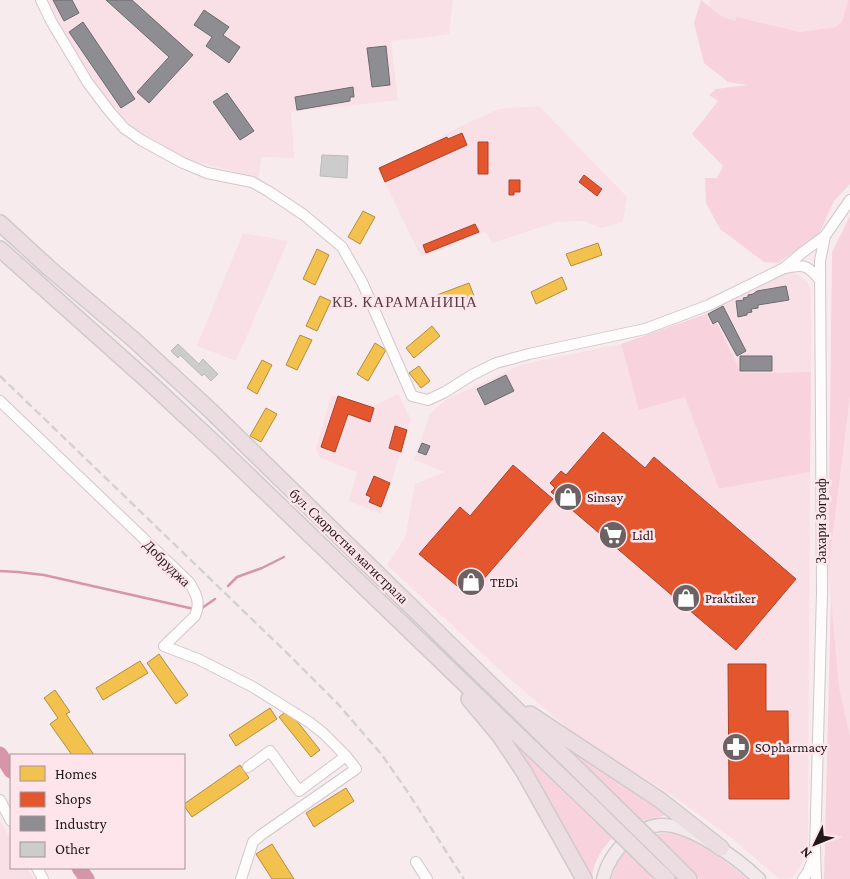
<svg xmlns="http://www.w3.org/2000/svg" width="850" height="879" font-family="'Crimson Pro',serif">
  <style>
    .built { fill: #f8e0e6 }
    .green { fill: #f8d3dd }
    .homes { fill: #f2c14e; stroke: #b38e3e }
    .shops { fill: #e4572e; stroke: #a94428 }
    .industry { fill: #8d8d92; stroke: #6c6a6e }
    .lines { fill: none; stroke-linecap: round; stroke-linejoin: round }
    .stream { stroke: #d696aa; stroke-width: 2.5 }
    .river { stroke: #d696aa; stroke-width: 15 }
    .building { fill: #cdcccc; stroke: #bbbabb }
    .minor-casing { stroke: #d1c7ca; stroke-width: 12 }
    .major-casing { stroke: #d0cacb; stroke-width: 15 }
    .highway-casing { stroke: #d0cacb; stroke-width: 18 }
    .minor { stroke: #fefcfc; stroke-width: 10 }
    .major { stroke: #f3e9ec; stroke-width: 12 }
    .highway { stroke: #ebdde1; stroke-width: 15 }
    .rail { stroke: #d5d1d2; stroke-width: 2.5; stroke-dasharray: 8 4; stroke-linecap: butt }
    .highway-bridge-casing { stroke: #d0cacb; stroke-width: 18; stroke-linecap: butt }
    .highway-bridge { stroke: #ebdde1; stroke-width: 15 }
    .labels { text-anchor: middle; stroke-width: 5; stroke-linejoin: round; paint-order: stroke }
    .poi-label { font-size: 14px; fill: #20181a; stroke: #fee5eb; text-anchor: start }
    .street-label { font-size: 14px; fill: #20181a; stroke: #fee5eb }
    .neighbourhood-label { font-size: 15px; letter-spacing: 1px; fill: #544046; stroke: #fee5eb }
  </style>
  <rect width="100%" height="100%" fill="#f8ebee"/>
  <path class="built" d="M48 0H453L449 34 429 37 391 41 398 100 291 112 294 158 262 157 258 178 187 159 140 132 118 114 98 88 58 21Z
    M710 0H848L842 22 836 27 800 32 737 17 736 22 721 16 709 6Z
    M539 106 627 197 623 222 601 228 584 221 557 222 492 243 486 232 421 257 380 172 418 149 459 127 499 109Z
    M243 233 288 241 236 361 197 346Z
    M793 273 802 277 808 283 811 290V372L741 373 717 323 711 325 706 314 707 311 784 274Z
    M621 344 639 409 685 396 719 489 810 472 808 839 806 854 800 867 792 878 779 879 734 840 676 798 576 735 512 681 387 565 405 538 415 484 445 472 414 460 430 414 445 400 521 365 537 361Z
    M398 394 411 419 381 514 349 501 357 472 320 458 316 449 331 395 374 406Z
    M850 397V736L839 687 828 573Z
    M0 821 11 840V868H27L34 879H0Z"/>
  <path class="green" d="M701 0 721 16 735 21 737 17 800 32 836 27 842 22 848 0H850V184L834 201 819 234 778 263 764 262 720 229 706 203 705 178H717L723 166 692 134 718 101 709 95 716 89 748 85 728 82 704 63 694 23Z
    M850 216V397L828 573 832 252Z
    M706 314 711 325 717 323 741 373 811 372 810 472 719 489 685 397 639 410 621 344Z
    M831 598 839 687 850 736V879H824Z
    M498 722 614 836C602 849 593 861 592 879H588L536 779 518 750Z
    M539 724 667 815 640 821Z
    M665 833 681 834 693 840 714 853 748 879H700L683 862 653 834Z
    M628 849 660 879H611L617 862Z"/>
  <path class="homes" d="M363 211 375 217 360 244 348 237Z
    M598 243 602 255 571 266 566 254Z
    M317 249 329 255 315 285 303 279Z
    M562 277 567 289 536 304 531 292Z
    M469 283 474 296 442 308 437 295Z
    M320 296 331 301 317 331 306 326Z
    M432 326 440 336 414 358 406 348Z
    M300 335 312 340 297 370 286 365Z
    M375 343 386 350 368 381 357 374Z
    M262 360 272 365 257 394 247 388Z
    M419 366 430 381 421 388 409 373Z
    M266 408 277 414 261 442 250 436Z
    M159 654 188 695 176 704 147 663Z
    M140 661 148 673 103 700 96 688Z
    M55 690 70 712 66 714 94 755H72L50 724 58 718 44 698Z
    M270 708 277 719 236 746 229 735Z
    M288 710 320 750 311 757 279 717Z
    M240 765 249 778 192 817 184 806V804Z
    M346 788 354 801 314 827 306 813Z
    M272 844 294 879H272L256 854Z"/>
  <path class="shops" d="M462 133 467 145 385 182 379 168 447 137 448 139Z
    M478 142H488V174H478Z
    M584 175 602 189 597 196 579 182Z
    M509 180H520V192H514V195H509Z
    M475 224 479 232 426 253 423 245Z
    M338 396 374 408 370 422 348 414 335 452 321 447Z
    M395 426 407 430 401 452 389 448Z
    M603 432 645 468 654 457 796 579 736 650 551 492 555 488 550 483 561 471 566 475Z
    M513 465 553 499 469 596 419 554 460 507 470 516Z
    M374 476 390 483 381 507 369 502 371 497 366 495Z
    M728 664H766V711H788L789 799H729Z"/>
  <path class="industry" d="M53 0H72L79 13 64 21Z
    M106 0H132L193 55 149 103 137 92 169 57Z
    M204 10 229 27 223 35 240 47 229 63 206 46 212 37 194 25Z
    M83 22 135 99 121 108 69 32Z
    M386 46 390 85 372 87 367 48Z
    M353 87 354 97H350V101L297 110 295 97Z
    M227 93 254 131 240 140 213 102Z
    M786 286 789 300 758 305V308L751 309 752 312 747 313V315L738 317 736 301 744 300 743 298 748 297V295L753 294 757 291Z
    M723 306 746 351 737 356 718 321 713 324 708 314Z
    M740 356H772V371H740Z
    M506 375 514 391 485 405 477 389Z
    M422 443 430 446 426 455 418 452Z"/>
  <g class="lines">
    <path class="stream" d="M0 571 18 572 44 575 194 609
      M228 586 237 577 262 568 284 557
      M200 609 202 608 215 599"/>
    <path class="river" d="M0 754 11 771
      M79 868 87 879"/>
  </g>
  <path class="building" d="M322 155 348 156 347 178 320 176Z
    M178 344 199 364 203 359 218 374 211 381 204 374 202 376 180 355 178 358 171 351Z"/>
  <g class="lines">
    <defs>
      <path id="minor" d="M41 0 51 21 88 83 110 112 124 128 141 140 183 163 207 173 252 182 268 191 304 215 342 247 362 282 412 396 428 400 445 392 472 375 496 363 529 354 645 329 709 305 784 268 803 252 825 236
        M785 268C805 264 807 265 820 280
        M0 401 189 582C196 593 201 603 195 616L164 646 198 659 253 687 309 722 323 733 346 756 356 769 261 835 253 842 241 879
        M248 767 270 751 299 791 346 756
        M0 800 11 821
        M416 862 427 879
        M37 868 43 879
        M803 879 808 872 813 859
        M816 879 815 850 822 593 820 261 825 236 850 200"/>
      <path id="major" d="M603 879C607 863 615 851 626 841 636 832 647 826 660 825 690 823 738 859 759 879"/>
      <path id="highway" d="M0 223 49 268 133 339 211 411 613 804
        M0 249 149 382 222 450 602 816
        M469 699 500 736 524 772 584 879
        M530 714 660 800 721 848
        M664 854 689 879
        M653 866 667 879"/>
    </defs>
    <use href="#minor" class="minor-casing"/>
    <use href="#major" class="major-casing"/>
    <use href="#highway" class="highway-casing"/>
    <use href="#minor" class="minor"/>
    <use href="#major" class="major"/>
    <use href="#highway" class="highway"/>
    <path class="rail" d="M0 376 286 652 338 704 382 755 407 791 464 879"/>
    <defs>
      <path id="highway-bridge" d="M613 804 664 854
        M602 816 653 866"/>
    </defs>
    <use href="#highway-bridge" class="highway-bridge-casing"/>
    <use href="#highway-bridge" class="highway-bridge"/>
  </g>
  <defs>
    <symbol id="shop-disc" viewBox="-11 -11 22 22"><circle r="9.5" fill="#6c6264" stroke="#fee5eb"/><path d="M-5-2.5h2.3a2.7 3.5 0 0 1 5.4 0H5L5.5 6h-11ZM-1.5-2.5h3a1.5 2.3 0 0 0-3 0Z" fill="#fff"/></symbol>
    <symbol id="supermarket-disc" viewBox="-11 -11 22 22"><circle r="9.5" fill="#6c6264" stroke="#fee5eb"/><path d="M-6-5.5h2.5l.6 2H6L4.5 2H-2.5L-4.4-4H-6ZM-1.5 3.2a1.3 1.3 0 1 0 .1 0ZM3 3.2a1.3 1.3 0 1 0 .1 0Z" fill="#fff"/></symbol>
    <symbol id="pharmacy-disc" viewBox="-11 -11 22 22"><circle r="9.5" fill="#6c6264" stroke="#fee5eb"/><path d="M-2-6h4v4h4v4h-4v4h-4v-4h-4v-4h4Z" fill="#fff"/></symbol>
  </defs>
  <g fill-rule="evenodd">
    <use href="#shop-disc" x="552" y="481" width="32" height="32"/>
    <use href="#supermarket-disc" x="597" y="519" width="32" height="32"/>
    <use href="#shop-disc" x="455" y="566" width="32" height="32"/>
    <use href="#shop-disc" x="670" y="582" width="32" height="32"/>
    <use href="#pharmacy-disc" x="720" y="731" width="32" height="32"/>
  </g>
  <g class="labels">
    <g class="poi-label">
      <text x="587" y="502">Sinsay</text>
      <text x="632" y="540">Lidl</text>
      <text x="490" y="587">TEDi</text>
      <text x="705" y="603">Praktiker</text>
      <text x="755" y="752">SOpharmacy</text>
    </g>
    <g class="street-label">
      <text transform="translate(821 521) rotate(-90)" y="5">Захари Зограф</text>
      <text transform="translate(349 546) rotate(44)" y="5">бул. Скоростна магистрала</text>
      <text transform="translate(167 563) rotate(45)" y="5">Добруджа</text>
    </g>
    <g class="neighbourhood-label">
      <text x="405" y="307">КВ. КАРАМАНИЦА</text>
    </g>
  </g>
  <rect x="10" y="754" width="175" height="115" fill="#fee5eb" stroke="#a59397"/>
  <rect x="20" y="766" width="25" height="15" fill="#f2c14e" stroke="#a59397"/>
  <text x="55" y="779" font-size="15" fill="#20181a">Homes</text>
  <rect x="20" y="792" width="25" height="15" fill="#e4572e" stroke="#a59397"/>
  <text x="55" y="804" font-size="15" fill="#20181a">Shops</text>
  <rect x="20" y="816" width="25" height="15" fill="#8d8d92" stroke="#a59397"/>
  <text x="55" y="829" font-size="15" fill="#20181a">Industry</text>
  <rect x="20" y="842" width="25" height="15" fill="#cdcccc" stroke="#a59397"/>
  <text x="55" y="854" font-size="15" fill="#20181a">Other</text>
  <g transform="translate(815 844) rotate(227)" stroke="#fee5eb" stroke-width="4" paint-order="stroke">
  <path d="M0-4L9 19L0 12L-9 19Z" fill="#20181a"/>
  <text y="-8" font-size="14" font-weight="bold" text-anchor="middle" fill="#20181a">N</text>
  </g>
</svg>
